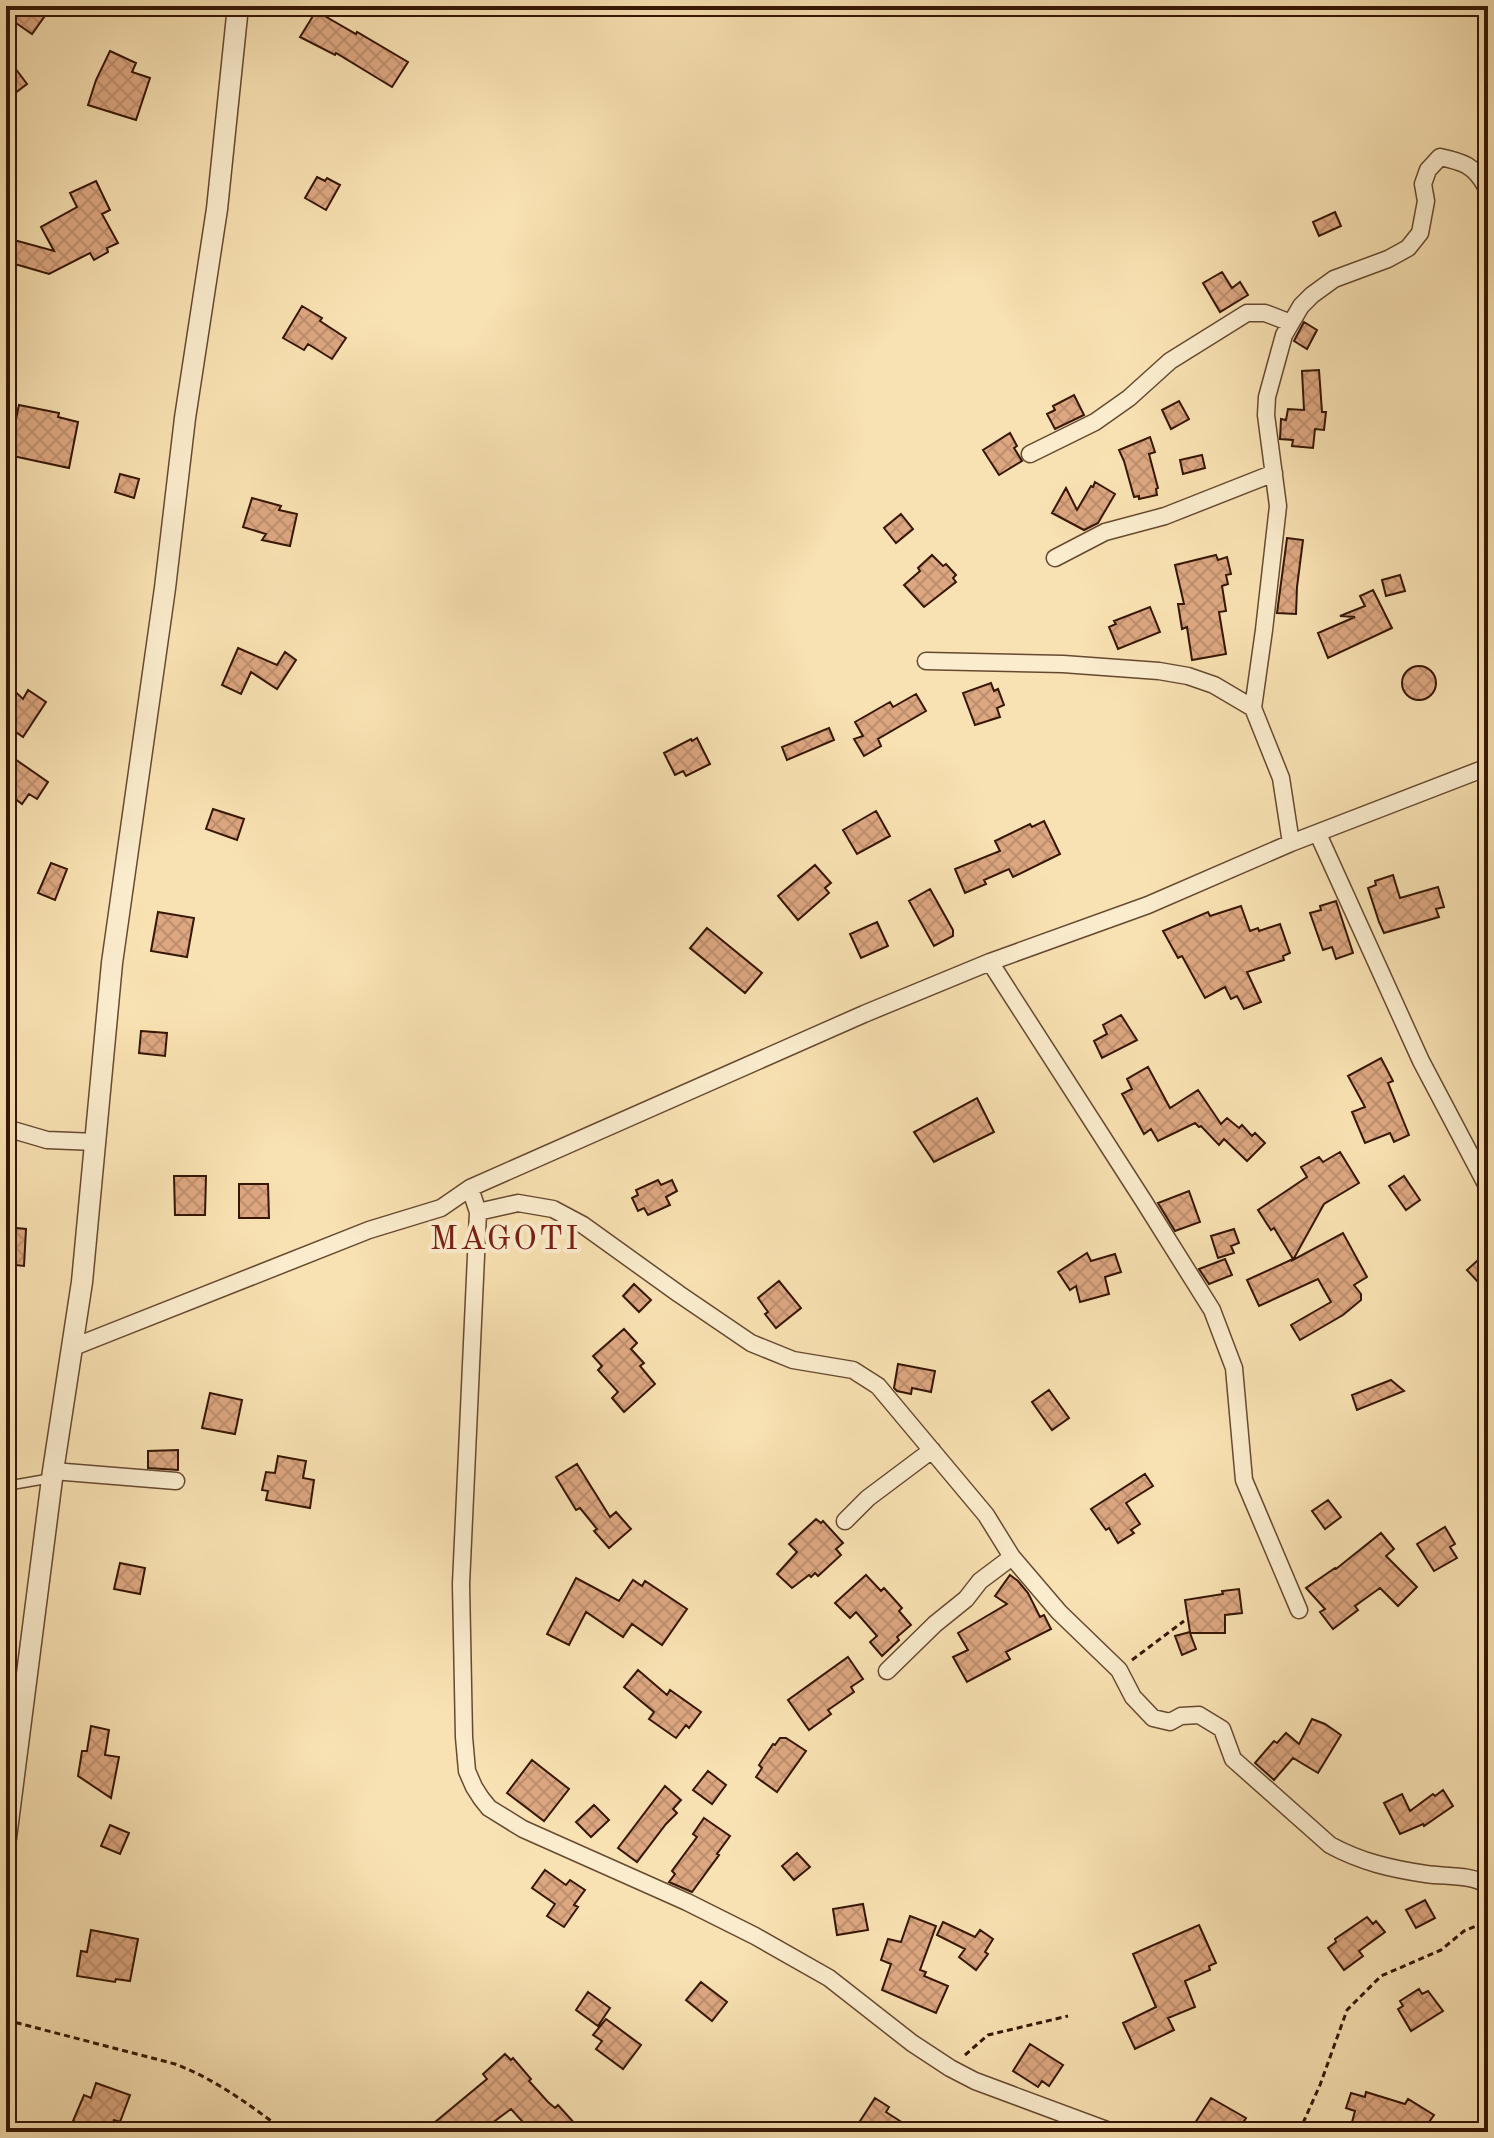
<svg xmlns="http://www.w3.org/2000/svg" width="1494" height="2138" font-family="'Old Standard TT',serif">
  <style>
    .building { fill: url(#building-cross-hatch); stroke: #361604; stroke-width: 2 }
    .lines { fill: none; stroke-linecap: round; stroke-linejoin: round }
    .service-casing { stroke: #664930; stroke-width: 11 }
    .minor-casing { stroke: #664930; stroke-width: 19 }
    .tertiary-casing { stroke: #664930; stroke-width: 23 }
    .path { stroke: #361604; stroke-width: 3; stroke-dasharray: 6 4; stroke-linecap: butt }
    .service { stroke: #faeccd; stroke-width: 8 }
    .minor { stroke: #faeccd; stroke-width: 16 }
    .tertiary { stroke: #faeccd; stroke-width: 20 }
    .labels { text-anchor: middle; stroke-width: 8; stroke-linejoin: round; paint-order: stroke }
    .quarter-label { font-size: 34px; letter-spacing: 2px; fill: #7a1f14; stroke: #faeccd }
  </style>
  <defs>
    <pattern id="building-cross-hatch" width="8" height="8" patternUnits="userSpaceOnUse" patternTransform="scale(2)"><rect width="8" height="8" fill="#dda781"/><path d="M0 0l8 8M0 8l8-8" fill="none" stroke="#be8f6e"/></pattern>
  </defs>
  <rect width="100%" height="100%" fill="#f8e1b2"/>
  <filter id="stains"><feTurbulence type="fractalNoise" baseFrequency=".0025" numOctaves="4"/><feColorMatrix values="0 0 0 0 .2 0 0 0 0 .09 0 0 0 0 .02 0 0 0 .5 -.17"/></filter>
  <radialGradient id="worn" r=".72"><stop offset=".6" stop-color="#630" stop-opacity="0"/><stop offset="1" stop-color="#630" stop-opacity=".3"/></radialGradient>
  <path class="building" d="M6 6H42L38 14 44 17 32 34 16 23 6 35Z
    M316 11 356 34 357 32 408 62 392 87 336 53 335 55 300 37Z
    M110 51 136 63 132 72 150 78 136 120 88 105 96 80Z
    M6 56 27 84 6 100Z
    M317 177 325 181 327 178 340 185 326 210 305 198Z
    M96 181 110 210 102 214 118 243 107 248 108 252 94 260 90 253 49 274 8 262 14 240 54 251 41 227 77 207 70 193Z
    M1335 212 1341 226 1319 236 1313 222Z
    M1222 272 1232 288 1240 282 1248 295 1220 312 1203 283Z
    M302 306 322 318 320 321 346 338 332 359 308 344 304 350 283 338Z
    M1304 322 1317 330 1307 349 1294 341Z
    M1319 370 1322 412H1326L1324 430 1315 429 1313 448 1292 446 1293 440 1280 439 1281 419 1286 420 1288 409 1304 410 1302 371Z
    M1074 395 1084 415 1055 429 1047 414 1055 410 1053 406Z
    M1179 401 1189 419 1171 429 1162 410Z
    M19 405 59 413 58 417 78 422 69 468 8 455Z
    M1010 433 1017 446 1014 448 1022 461 999 475 983 450Z
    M1150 437 1155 452 1149 454 1158 488 1156 489 1157 495 1139 499V496L1134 497 1124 461 1119 450Z
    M1202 455 1205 468 1183 474 1180 460Z
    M120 474 139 479 134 498 115 492Z
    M1095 482 1115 494 1098 523 1084 530 1052 513 1066 488 1077 510 1091 486 1093 487Z
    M252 498 281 506 279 510 297 514 290 546 262 540 266 534 243 527Z
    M901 514 913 529 896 543 884 528Z
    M1287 538 1303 540 1297 587 1296 614 1277 613Z
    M932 555 943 566 946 564 956 575 953 578 956 582 924 607 904 585 920 571 918 568Z
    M1216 555 1218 560 1227 557 1231 574 1226 575 1228 584 1222 586 1226 611 1219 612 1226 654 1192 660 1187 627 1182 629 1178 604H1184L1175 565Z
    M1400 575 1405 591 1386 596 1382 580Z
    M1373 590 1392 628 1328 658 1318 633 1355 617 1340 616 1365 606 1360 596Z
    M1150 607 1160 632 1118 649 1109 627 1116 624 1114 621Z
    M238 648 277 665 285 652 296 660 277 689 251 672 241 694 222 685Z
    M1402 683a17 17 0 1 1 34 0a17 17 0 1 1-34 0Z
    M6 683 23 699 28 690 46 702 23 737 6 725Z
    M991 683 994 691 998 689 1004 705 997 708 1000 717 975 725 963 693Z
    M916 694 926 711 878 739 881 746 864 756 854 739 863 736 855 722 890 702 893 707Z
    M829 728 834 740 787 760 782 747Z
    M697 738 710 764 686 776 683 771 675 775 664 753 691 739 692 741Z
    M12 757 48 782 37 799 29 794 22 804 9 794 15 785 6 777V764Z
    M213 809 244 819 237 840 206 829Z
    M876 811 890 836 857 854 843 830Z
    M1044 821 1060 854 1013 877 1009 869 984 880 986 884 965 893 955 869 1000 851 995 841 1030 824 1032 827Z
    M51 863 67 869 55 900 38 893Z
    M815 865 831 883 825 888 829 893 798 920 778 896Z
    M1393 875 1400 898 1438 887 1444 907 1436 909 1439 917 1384 933 1379 922 1368 888 1376 885 1375 881Z
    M930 889 953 930V936L934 946 909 901Z
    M1336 901 1353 953 1336 959 1332 947 1323 950 1310 913 1321 910 1320 906Z
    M1241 906 1250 931 1258 928 1259 931 1280 924 1290 953 1283 956 1284 960 1247 972 1261 1002 1244 1009 1237 996 1231 999 1225 987 1205 998 1182 956 1178 958 1163 931 1208 912 1210 916Z
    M158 912 194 918 187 957 151 951Z
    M877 922 888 946 861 958 850 934Z
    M707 928 762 973 745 993 690 948Z
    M1121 1015 1137 1040 1102 1058 1094 1041 1107 1034 1103 1025Z
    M141 1031 167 1033 165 1056 139 1053Z
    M1381 1058 1393 1081 1388 1083 1409 1135 1394 1142 1390 1133 1365 1143 1352 1112 1365 1107 1348 1076Z
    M1148 1067 1170 1108 1198 1090 1221 1124 1227 1118 1239 1128 1242 1125 1252 1136 1255 1133 1265 1143 1247 1161 1224 1139 1219 1145 1201 1126 1199 1127 1195 1123 1158 1141 1151 1129 1144 1134 1122 1094 1132 1089 1127 1079Z
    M977 1098 994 1132 934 1162 914 1132Z
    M1340 1152 1359 1183 1324 1204 1293 1260 1343 1233 1367 1277 1354 1285 1361 1294V1300L1343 1315 1300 1340 1291 1325 1331 1302 1318 1279 1259 1306 1247 1280 1293 1259 1274 1228 1271 1230 1258 1210 1307 1177 1301 1167 1319 1157 1323 1162Z
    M174 1176H206L205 1215H175Z
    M1404 1176 1420 1200 1406 1210 1389 1186Z
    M658 1180 661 1185 672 1180 677 1191 666 1197 670 1205 648 1215 644 1208 638 1211 632 1198 638 1195 636 1190Z
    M239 1184H268L269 1218H239Z
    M1189 1191 1200 1222 1175 1231 1158 1203Z
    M6 1227 26 1229 24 1266 6 1264Z
    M1234 1229 1239 1243 1231 1246 1234 1253 1218 1258 1211 1236Z
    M1488 1251V1293L1467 1270Z
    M1087 1253 1091 1261 1115 1254 1121 1272 1105 1277 1109 1294 1080 1302 1076 1286 1070 1290 1058 1272Z
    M1225 1259 1232 1275 1209 1284 1199 1269Z
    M779 1281 801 1308 776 1328 765 1314 768 1312 758 1298Z
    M634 1284 651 1300 639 1312 623 1296Z
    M624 1329 637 1343 631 1349 644 1363 640 1366 655 1384 624 1412 612 1398 618 1392 598 1370 602 1366 593 1356Z
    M898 1364 935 1371 931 1392 912 1388 911 1394 897 1391 894 1388Z
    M1391 1380 1404 1391 1357 1410 1352 1395Z
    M1049 1390 1069 1418 1052 1430 1032 1402Z
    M210 1393 242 1400 235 1434 202 1428Z
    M178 1450V1470L148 1468V1451Z
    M278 1456 306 1461 303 1478 314 1480 310 1508 266 1500 268 1491 262 1490 266 1472 275 1473Z
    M577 1464 610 1517 616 1512 631 1529 609 1548 594 1531 597 1529 580 1508 576 1510 556 1477Z
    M1145 1474 1153 1486 1126 1503 1140 1524 1131 1530 1134 1533 1118 1543 1109 1528 1106 1530 1091 1509Z
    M1328 1500 1341 1517 1325 1529 1312 1511Z
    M816 1519 821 1523 823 1521 843 1543 836 1549 841 1555 818 1576 815 1573 811 1577 809 1575 792 1588 777 1574 797 1552 789 1544Z
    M1445 1527 1455 1544 1450 1547 1457 1558 1434 1571 1417 1544Z
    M1381 1533 1394 1549 1386 1556 1417 1587 1398 1606 1380 1588 1355 1606 1358 1610 1333 1629 1320 1612 1325 1609 1306 1588 1335 1568 1336 1569Z
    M120 1563 145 1568 140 1594 114 1589Z
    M866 1575 881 1591 884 1588 902 1608 899 1611 911 1625 897 1637 899 1640 882 1656 870 1642 877 1636 856 1612 850 1618 835 1603Z
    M1010 1575 1018 1581 1028 1593 1040 1617 1044 1615 1051 1629 1006 1652 1010 1659 967 1682 953 1657 968 1650 958 1633 1007 1604 995 1596Z
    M576 1578 619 1601 633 1580 642 1586 645 1581 687 1609 662 1645 632 1624 623 1637 586 1612 569 1645 547 1634Z
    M1239 1589 1242 1613 1225 1615V1633H1190L1196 1649 1182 1655 1175 1636 1190 1632 1185 1600 1223 1594 1222 1591Z
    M848 1657 863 1679 851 1687 854 1692 828 1710 831 1714 809 1730 788 1700Z
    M638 1670 667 1695 670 1690 701 1712 689 1728 686 1725 676 1738 649 1719 654 1712 624 1687Z
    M1312 1719 1325 1724 1341 1735 1318 1773 1293 1758 1274 1780 1255 1763 1274 1741 1277 1743 1286 1733 1299 1744Z
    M91 1726 109 1730 105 1755 119 1757 111 1798 78 1776 82 1751H87Z
    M780 1738H786L806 1751 777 1792 756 1777 762 1768 759 1765 773 1744 775 1745Z
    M532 1760 569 1789 544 1821 507 1793Z
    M708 1771 726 1785 712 1804 693 1790Z
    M665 1786 681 1800 673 1809 677 1813 666 1824 637 1862 618 1848Z
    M1443 1790 1453 1806 1424 1826 1423 1824 1400 1834 1384 1803 1402 1794 1410 1811 1433 1794 1435 1796Z
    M594 1805 609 1820 591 1837 576 1822Z
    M704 1818 730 1836 717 1854 719 1855 692 1892 669 1882 675 1874 672 1871 697 1837 693 1834Z
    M110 1825 129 1833 120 1854 101 1846Z
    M797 1853 810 1867 794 1880 782 1866Z
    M545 1870 566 1885 570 1880 585 1890 574 1905 578 1907 564 1927 547 1916 555 1904 532 1888Z
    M1425 1900 1435 1918 1416 1928 1406 1910Z
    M863 1904 868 1930 837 1935 833 1909Z
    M910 1916 936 1926 920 1970 926 1972 924 1976 948 1986 936 2013 882 1990 891 1964 881 1960 888 1939 901 1942Z
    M1367 1917 1373 1924 1376 1921 1385 1932 1359 1951 1363 1956 1344 1970 1328 1948 1336 1942 1335 1939Z
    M943 1922 975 1937 980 1930 993 1939 985 1952 988 1954 976 1970 959 1957 965 1949 937 1935Z
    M1199 1925 1216 1963 1209 1966 1210 1970 1185 1981 1195 2007 1168 2018 1174 2030 1135 2049 1123 2023 1156 2007 1133 1954Z
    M91 1930 138 1939 130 1981 116 1979 115 1982 77 1976 81 1951 87 1952Z
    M701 1982 727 2002 712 2021 686 2000Z
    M1419 1989 1422 1994 1428 1991 1443 2011 1411 2031 1398 2009 1403 2006 1400 2001Z
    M588 1992 610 2008 598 2026 576 2010Z
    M606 2019 641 2045 623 2069 596 2049 602 2041 593 2035Z
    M1030 2044 1063 2065 1049 2086 1042 2081 1038 2087 1013 2071Z
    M505 2054 511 2060 513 2058 531 2079 529 2081 548 2102 555 2108 558 2105 576 2125 568 2132H532L511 2109 480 2132H423L487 2079 483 2074Z
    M96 2083 130 2095 120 2122 114 2120 109 2132H100L73 2121 84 2095 91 2098Z
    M1366 2092 1405 2104 1408 2099 1434 2115 1422 2132H1382L1352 2122 1355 2111 1346 2108 1351 2093 1365 2097Z
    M875 2098 889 2107 886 2112 917 2132H853Z
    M1211 2098 1246 2118 1237 2132H1209L1195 2123Z"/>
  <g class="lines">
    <defs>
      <path id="service" d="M6 1486 52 1478"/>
      <path id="minor" d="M1030 454 1095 422 1129 398 1170 361 1247 313H1265L1291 323
        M1055 558 1105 532 1165 516 1274 473
        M926 661 1063 664 1159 671 1188 676 1214 685 1253 708
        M1318 834 1421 1061 1488 1188
        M1291 843 1281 778 1253 708 1264 630 1278 506 1266 415 1267 397 1284 335 1301 306 1312 295 1334 279 1388 259 1408 248 1420 233 1426 201 1423 184 1428 170 1440 157C1463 162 1474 165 1486 187
        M990 962 1143 1200 1212 1310 1234 1368 1244 1480 1299 1610
        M6 1128 47 1140 96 1142
        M470 1188 478 1212 461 1584 464 1737 467 1771 474 1787 481 1798 489 1808 523 1829 687 1902 755 1936 829 1978 912 2043 950 2068 975 2081 1112 2132
        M478 1212 518 1203 553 1209 583 1225 679 1294 751 1343 793 1360 853 1370 878 1386 986 1515 1012 1557 1059 1612 1119 1670 1133 1697 1153 1718 1170 1722 1181 1716 1199 1715 1222 1729 1233 1759 1330 1845C1361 1862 1392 1869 1426 1874 1447 1877 1469 1874 1488 1885
        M71 1348 369 1230 441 1208 470 1188 864 1014 990 962 1148 905 1291 843 1488 767
        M53 1471 176 1481
        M845 1521 868 1498 932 1450
        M887 1671 935 1624 966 1599 980 1581 1012 1557"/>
      <path id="tertiary" d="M6 1838 53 1471 82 1282 112 963 165 588 185 418 217 209 238 6"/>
    </defs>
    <use href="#service" class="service-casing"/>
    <use href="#minor" class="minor-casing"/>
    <use href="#tertiary" class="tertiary-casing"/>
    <path class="path" d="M1132 1660 1184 1621
      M6 2020 175 2064C217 2080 251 2106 286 2132
      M965 2055 988 2035 1068 2016
      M1299 2132 1320 2085 1347 2010 1381 1976 1441 1950 1464 1931 1488 1921"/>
    <use href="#service" class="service"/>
    <use href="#minor" class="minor"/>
    <use href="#tertiary" class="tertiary"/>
  </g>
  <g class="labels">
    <g class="quarter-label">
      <text x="505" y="1249">MAGOTI</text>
    </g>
  </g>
  <rect width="1494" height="2138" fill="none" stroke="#f8e1b2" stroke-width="32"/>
  <rect x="8" y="8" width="1478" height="2122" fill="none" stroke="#361604" stroke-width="4"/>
  <rect x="16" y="16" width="1462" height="2106" fill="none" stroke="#361604" stroke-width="2"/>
  <rect width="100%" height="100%" filter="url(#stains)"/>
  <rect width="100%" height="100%" fill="url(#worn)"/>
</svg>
